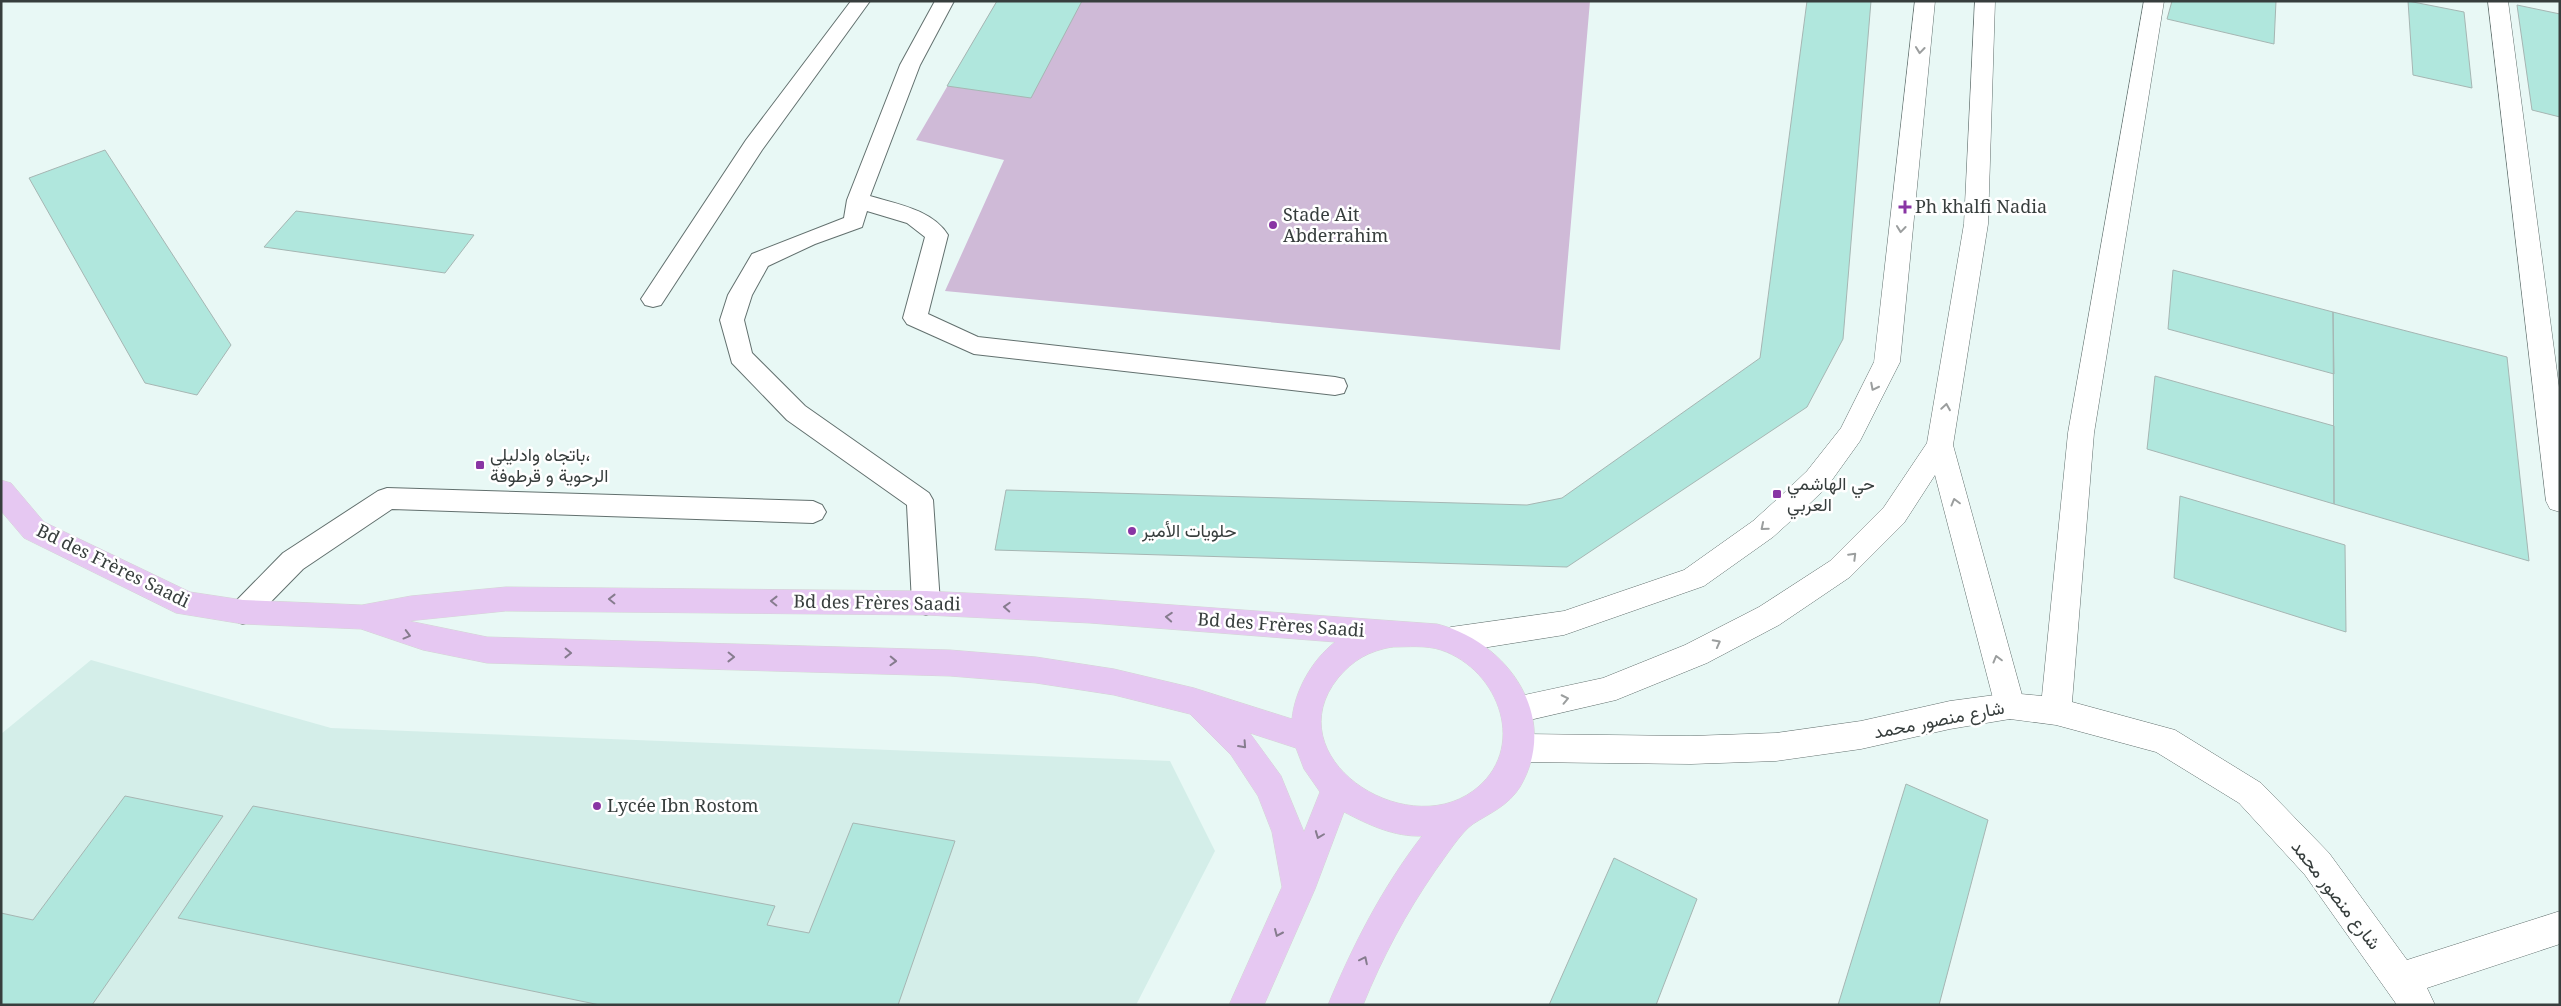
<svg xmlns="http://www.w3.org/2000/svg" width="2561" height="1006" font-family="'Noto Serif',Vazirmatn,serif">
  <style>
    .built { fill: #d4eee9 }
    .green { fill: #cfbad7 }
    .building { fill: #b0e7dd; stroke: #a6b6b3 }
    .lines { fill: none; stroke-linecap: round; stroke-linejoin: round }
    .service-casing { stroke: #62706e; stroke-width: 2 }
    .minor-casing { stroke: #62706e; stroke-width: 1 }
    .tertiary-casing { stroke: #62706e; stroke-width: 1 }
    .primary-casing { stroke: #d3d5d4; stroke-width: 1 }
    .service { fill: #fff; fill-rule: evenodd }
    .minor { fill: #fff; fill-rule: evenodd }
    .tertiary { fill: #fff; fill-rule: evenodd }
    .primary { fill: #e6c8f2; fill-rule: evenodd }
    .oneway { stroke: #9b9e9e }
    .oneway2 { stroke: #867c8e }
    .poi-dot { fill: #8935a4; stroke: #fff; stroke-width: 2 }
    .labels { text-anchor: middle; stroke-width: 5; stroke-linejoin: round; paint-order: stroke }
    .poi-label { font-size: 18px; fill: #373e3d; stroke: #fff; text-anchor: start }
    .street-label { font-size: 18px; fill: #373e3d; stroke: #fff }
  </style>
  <rect width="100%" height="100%" fill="#e8f8f5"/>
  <path class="built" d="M91 660 331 728 1170 761 1215 851 1136 1005H1V734Z"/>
  <path class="green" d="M997 1H1590L1560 350 945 291 1004 160 916 140Z"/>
  <path class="building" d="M997 1H1082L1031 98 947 86Z
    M1807 1H1871L1843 339 1807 407 1567 567 995 550 1006 490 1527 505 1562 498 1760 358Z
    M2172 1H2276L2274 44 2167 19Z
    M2408 1 2464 12 2472 88 2413 75Z
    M2517 5 2560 14V117L2532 110Z
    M105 150 231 345 197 395 145 383 29 178Z
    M296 211 474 235 445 273 264 247Z
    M2173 270 2333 312 2334 374 2168 329Z
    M2333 312 2507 357 2529 561 2334 504Z
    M2155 376 2334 426V504L2147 449Z
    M2180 496 2345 545 2346 632 2174 578Z
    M1906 784 1988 820 1939 1005H1838Z
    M125 796 223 816 92 1005H1V913L33 920Z
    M253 806 775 906 767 925 809 933 853 823 955 841 898 1005H600L178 918Z
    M1614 858 1697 899 1656 1005H1549Z"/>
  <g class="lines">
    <defs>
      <path id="service" d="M851 1H870L762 150 661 305 653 307 645 305 641 299 645 293 746 140Z
        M935 1H954L920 65 870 196C897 204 933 210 948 235L928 314 978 337 1335 377 1344 379 1347 386 1344 393 1335 395 974 354 907 324 903 318 925 237 907 223 867 211 862 227 815 244 768 266 752 295 744 320 752 353 805 406 929 493 933 500 940 603 936 611 926 615 916 611 912 603 907 505 787 420 732 363 720 320 728 295 752 254 844 218 847 200 900 65Z
        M387 488 813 501 822 505 826 512 822 519 813 523 392 509 303 569 253 620 243 624 233 620 229 612 233 604 283 553 378 491Z"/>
      <path id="minor" d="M2144 1H2164L2094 433 2072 702 2175 730 2261 783 2329 853 2407 960 2560 911V944L2427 988 2435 1005H2397L2305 875 2239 803 2156 752 2056 725 2010 719 1950 729 1861 749 1776 761 1691 764 1519 762 1508 758 1503 748 1508 738 1519 734 1691 736 1776 733 1861 721 1950 701 2010 693 2042 696 2068 433Z
        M2488 1H2508L2560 395V512L2550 509 2546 501Z"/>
      <path id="tertiary" d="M1915 1H1935L1900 362 1860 441 1827 487 1805 508 1773 537 1704 586 1564 635 1451 653 1441 649 1436 640 1441 631 1451 627 1564 611 1684 570 1753 521 1785 492 1807 471 1841 428 1874 362Z
        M1975 1H1995L1988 224 1953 445 2025 706 2021 716 2010 719 1999 716 1995 706 1935 475 1904 523 1850 577 1779 625 1707 663 1616 700 1517 723 1506 719 1502 709 1506 699 1603 678 1685 645 1759 607 1830 561 1884 507 1927 443 1964 224Z"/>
      <path id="primary" d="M1 480 11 483 44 522 190 592 243 600 362 605 411 596 506 587 926 591 1090 599 1437 624C1508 642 1561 717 1520 787 1508 806 1490 813 1473 824 1461 832 1444 859 1435 871 1406 913 1382 958 1363 1005H1328C1353 945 1382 888 1422 836 1394 837 1369 825 1344 812L1315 889 1264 1005H1229L1282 887 1272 832 1258 796 1231 755 1190 714 1114 695 1036 683 950 676 487 663 423 650 361 629 243 624 176 613 24 538 1 511ZM506 611 926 615 1090 623 1335 642C1312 660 1295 690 1292 719L1194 688 1114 669 1036 657 950 650 487 637 409 621ZM1392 647C1408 647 1426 645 1441 650 1500 670 1529 750 1473 791 1403 842 1275 756 1338 678 1353 660 1369 651 1392 647ZM1250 733 1296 748 1304 769 1320 792 1304 832 1281 776Z"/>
    </defs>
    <use href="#service" class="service-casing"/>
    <use href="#minor" class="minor-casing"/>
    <use href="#tertiary" class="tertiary-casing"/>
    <use href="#primary" class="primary-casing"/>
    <use href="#service" class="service"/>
    <use href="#minor" class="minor"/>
    <use href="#tertiary" class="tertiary"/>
    <use href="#primary" class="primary"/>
  </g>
  <defs><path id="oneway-chevron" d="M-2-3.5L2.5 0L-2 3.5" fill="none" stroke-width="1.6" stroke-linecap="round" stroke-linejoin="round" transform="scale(1.25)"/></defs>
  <g class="oneway">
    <use href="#oneway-chevron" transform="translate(1920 50) rotate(96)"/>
    <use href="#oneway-chevron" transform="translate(1901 229) rotate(96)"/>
    <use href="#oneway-chevron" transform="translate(1874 387) rotate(117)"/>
    <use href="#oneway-chevron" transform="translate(1946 407) rotate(-81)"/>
    <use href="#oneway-chevron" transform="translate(1955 502) rotate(-105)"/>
    <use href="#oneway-chevron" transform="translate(1764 527) rotate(140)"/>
    <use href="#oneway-chevron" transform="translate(1853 556) rotate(-45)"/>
    <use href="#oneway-chevron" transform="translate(1717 643) rotate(-28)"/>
    <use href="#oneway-chevron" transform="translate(1997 659) rotate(-105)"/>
    <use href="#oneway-chevron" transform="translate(1565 699) rotate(-12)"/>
  </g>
  <g class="oneway2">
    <use href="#oneway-chevron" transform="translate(612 599) rotate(-179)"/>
    <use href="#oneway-chevron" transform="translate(774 601) rotate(-179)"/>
    <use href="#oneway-chevron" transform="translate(1007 607) rotate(-177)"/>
    <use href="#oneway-chevron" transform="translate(1169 617) rotate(-176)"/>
    <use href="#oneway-chevron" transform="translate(407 635) rotate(15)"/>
    <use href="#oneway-chevron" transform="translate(568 653) rotate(1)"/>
    <use href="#oneway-chevron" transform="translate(731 657) rotate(1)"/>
    <use href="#oneway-chevron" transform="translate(893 661) rotate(2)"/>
    <use href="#oneway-chevron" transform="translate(1243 745) rotate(48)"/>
    <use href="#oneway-chevron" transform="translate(1319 835) rotate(111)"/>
    <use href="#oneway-chevron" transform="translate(1278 933) rotate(114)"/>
    <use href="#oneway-chevron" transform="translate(1364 960) rotate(-64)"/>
  </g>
  <g class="poi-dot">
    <path d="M1902.5 199.5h5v5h5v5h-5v5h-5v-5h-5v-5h5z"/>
    <circle cx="1273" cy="225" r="5"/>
    <rect x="475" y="460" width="10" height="10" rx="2.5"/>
    <rect x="1772" y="489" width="10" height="10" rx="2.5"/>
    <circle cx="1132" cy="531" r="5"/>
    <circle cx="597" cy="806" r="5"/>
  </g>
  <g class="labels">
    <g class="poi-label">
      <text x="1915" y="213">Ph khalfi Nadia</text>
      <text x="1283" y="221">Stade Ait<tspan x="1283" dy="21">Abderrahim</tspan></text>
      <text x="490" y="461">باتجاه وادليلي،<tspan x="490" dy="21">الرحوية و قرطوفة</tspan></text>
      <text x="1787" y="490">حي الهاشمي<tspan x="1787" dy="21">العربي</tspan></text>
      <text x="1142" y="537">حلويات الأمير</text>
      <text x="607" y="812">Lycée Ibn Rostom</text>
    </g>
    <g class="street-label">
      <text transform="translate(113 566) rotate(26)" y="6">Bd des Frères Saadi</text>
      <text transform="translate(877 603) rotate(1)" y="6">Bd des Frères Saadi</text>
      <text transform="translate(1281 625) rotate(4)" y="6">Bd des Frères Saadi</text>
      <text transform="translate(1939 720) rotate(-11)" y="6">شارع منصور محمد</text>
      <text transform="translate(2336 895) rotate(52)" y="6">شارع منصور محمد</text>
    </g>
  </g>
  <rect width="2561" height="1006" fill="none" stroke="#373e3d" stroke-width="5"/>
</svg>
